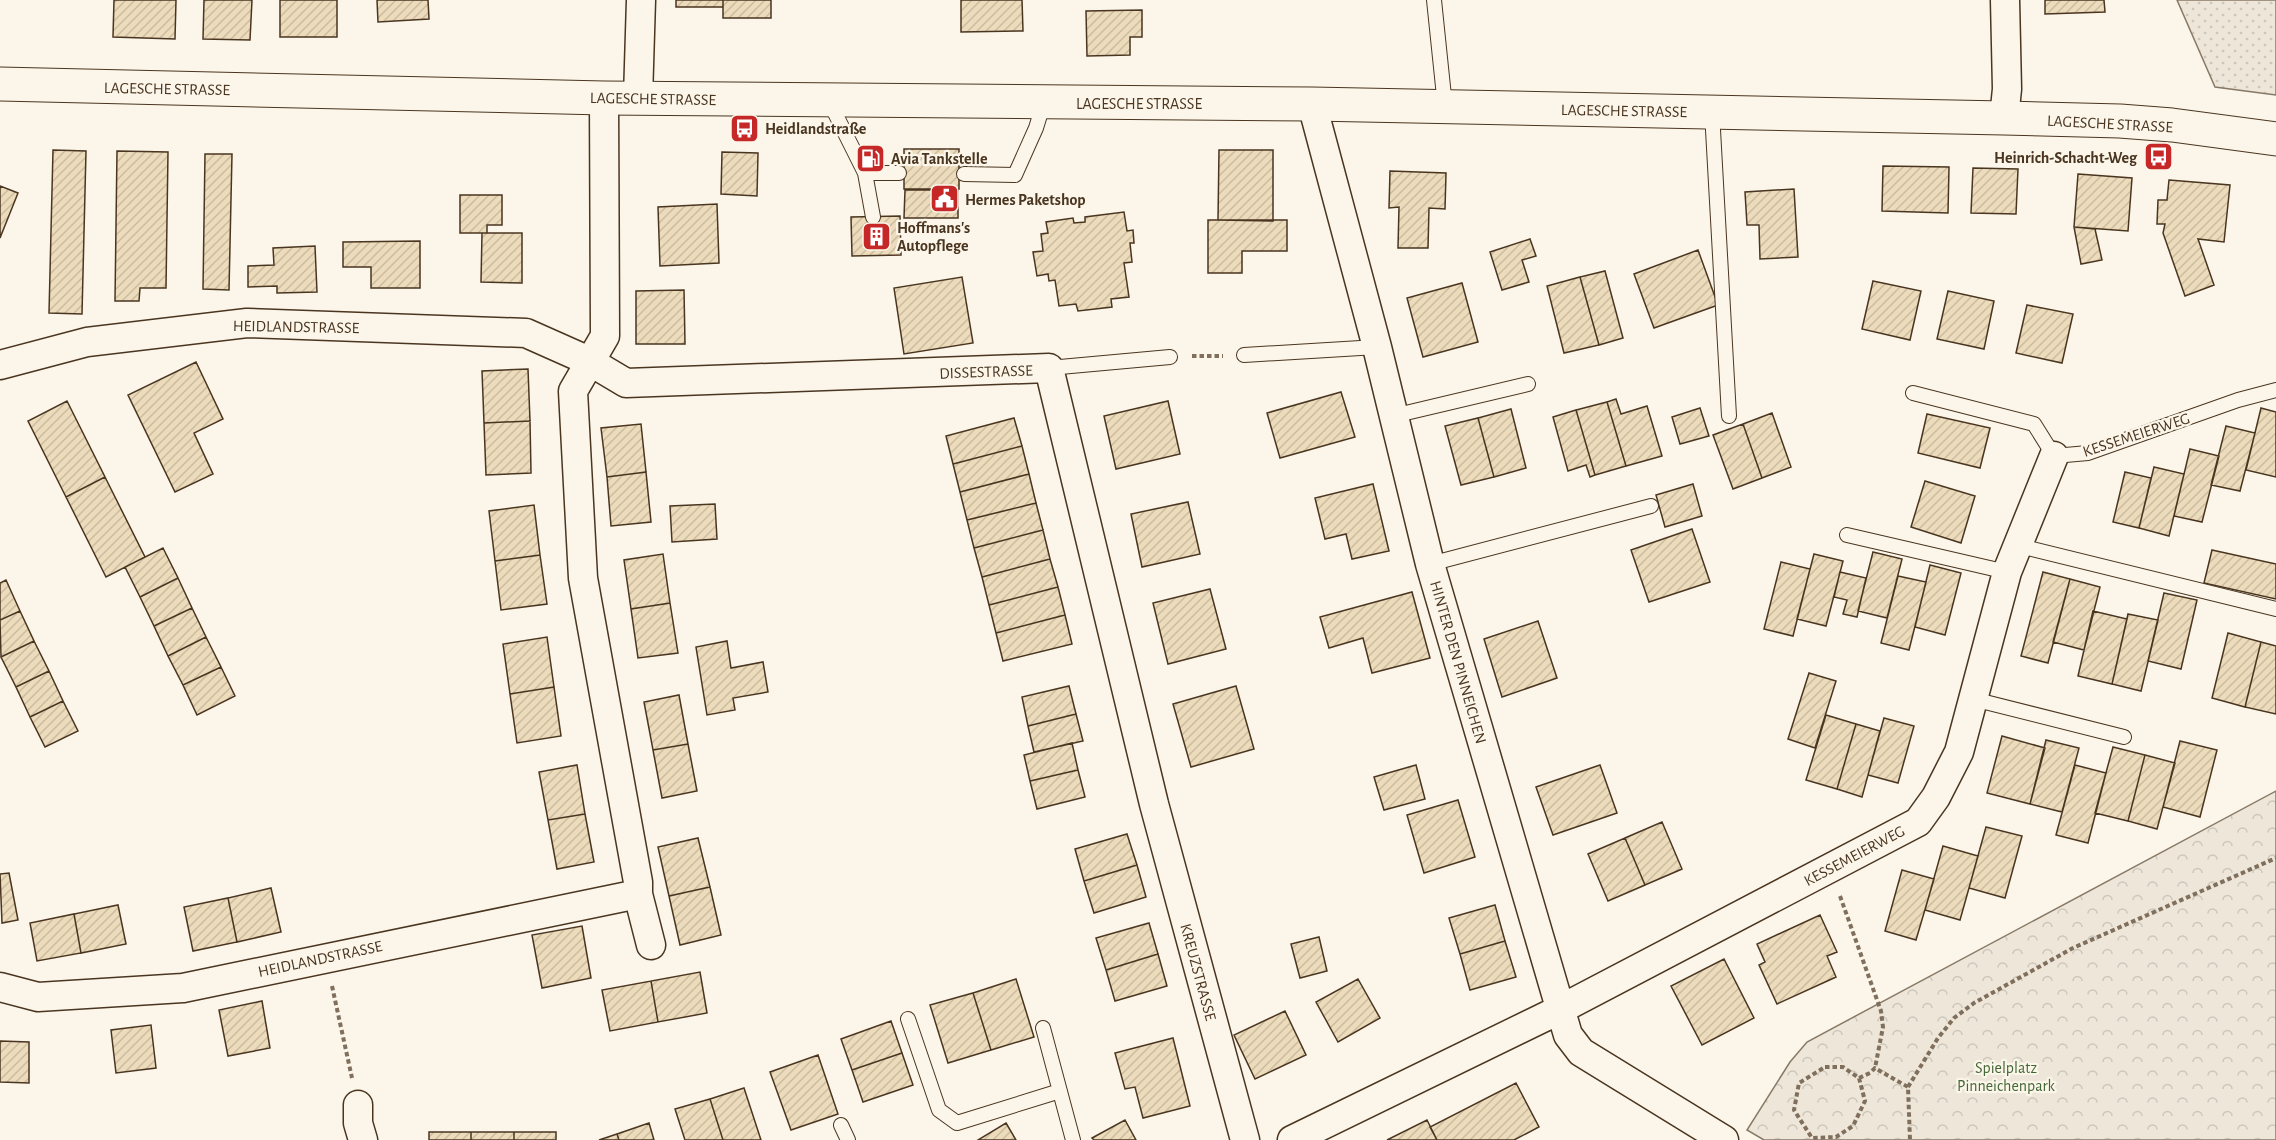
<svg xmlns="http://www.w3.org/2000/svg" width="2276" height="1140" font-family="'Alegreya Sans',sans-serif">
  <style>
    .grass { fill: url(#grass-dots); stroke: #887966; stroke-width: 1.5 }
    .forest { fill: url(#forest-crowns); stroke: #887966; stroke-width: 1.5 }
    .building { fill: url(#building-hatch); stroke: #4a3520; stroke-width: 1.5 }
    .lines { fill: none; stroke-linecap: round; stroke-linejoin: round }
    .lane-casing { stroke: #4a3520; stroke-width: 16 }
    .street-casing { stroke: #4a3520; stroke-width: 31 }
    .secondary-casing { stroke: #4a3520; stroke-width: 35 }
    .path { stroke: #7f6f5c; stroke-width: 4; stroke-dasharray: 4.5 3; stroke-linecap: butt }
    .lane { stroke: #fbf6e9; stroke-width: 14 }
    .street { stroke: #fbf6e9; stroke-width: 28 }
    .secondary { stroke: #fbf6e9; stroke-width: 33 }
    .labels { text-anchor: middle; stroke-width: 4.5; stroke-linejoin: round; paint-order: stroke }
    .street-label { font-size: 16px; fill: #4a3520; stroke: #fbf6e9 }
    .poi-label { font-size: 16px; font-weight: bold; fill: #4a3520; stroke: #fbf6e9; text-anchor: start }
    .park-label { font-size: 16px; fill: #436837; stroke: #fbf6e9 }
  </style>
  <defs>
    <pattern id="grass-dots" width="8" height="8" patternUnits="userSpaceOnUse" patternTransform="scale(1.5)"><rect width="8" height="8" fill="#ede6d9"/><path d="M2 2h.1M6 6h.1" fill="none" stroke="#cdc6ba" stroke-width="1.8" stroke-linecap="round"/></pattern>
    <pattern id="forest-crowns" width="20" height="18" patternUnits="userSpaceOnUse" patternTransform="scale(1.5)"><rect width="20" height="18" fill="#ede6d9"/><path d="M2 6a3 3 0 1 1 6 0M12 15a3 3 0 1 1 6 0" fill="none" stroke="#cdc6ba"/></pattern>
    <pattern id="building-hatch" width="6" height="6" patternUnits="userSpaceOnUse" patternTransform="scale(1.5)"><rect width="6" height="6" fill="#ecdcbc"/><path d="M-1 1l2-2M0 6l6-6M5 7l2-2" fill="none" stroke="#ccbda1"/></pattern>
  </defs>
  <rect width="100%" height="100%" fill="#fbf6e9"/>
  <path class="grass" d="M2177 0H2276V95L2215 87Z"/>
  <path class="forest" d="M2276 791V1140H1764L1747 1130 1790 1062 1807 1042Z"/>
  <path class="building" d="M114 0H176L175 39 113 37Z
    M204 0H252L250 40 203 39Z
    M280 0H337V37H280Z
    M377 0H428L429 19 378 22Z
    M676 0H723V7H676Z
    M723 0H771V18H723Z
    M961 0H1022L1023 31 961 32Z
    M2045 0H2104L2105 12 2045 14Z
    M1142 10V37H1130V55L1087 56 1086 11Z
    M904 149H959V189H904Z
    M53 150 86 151 82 314 49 313Z
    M1219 150H1273V221L1218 220Z
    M117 151 168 152 166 288H140L139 301H115Z
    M722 152 758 153 757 196 721 194Z
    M205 154H232L229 290 203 289Z
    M1883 166 1949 167 1948 213 1882 211Z
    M1973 168 2018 169 2016 214 1971 213Z
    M1390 171 1446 173 1445 209 1429 208 1428 248H1398L1399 207 1389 208Z
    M2078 174 2132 178 2128 231 2074 227Z
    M2169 180 2230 185 2224 242 2198 239 2214 285 2185 296 2163 233 2165 224H2157L2158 200H2167Z
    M0 186 18 193 0 238Z
    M1794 189 1798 257 1760 259 1759 225H1747L1745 192Z
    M905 190H958V218H904Z
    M460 195H502V225H487V233H460Z
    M717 204 719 263 660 266 658 207Z
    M1124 212 1127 231 1133 230 1134 243H1130L1132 262 1124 263 1129 297 1111 299 1112 307 1078 311 1076 304 1059 306 1055 280 1049 281 1048 274 1037 276 1033 252 1043 251 1041 234 1048 233 1046 222 1073 218 1074 223 1085 222V217Z
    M900 216 901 255 852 256 851 217Z
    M1208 220H1287V251H1242V273H1208Z
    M2074 227 2095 229 2102 260 2081 264Z
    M482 233H522V283L481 282Z
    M1530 239 1536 256 1522 260 1529 282 1502 290 1490 252Z
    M420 241V288H371V267H343V242Z
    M315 246 317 292 277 293V286L248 287V266L274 265 273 248Z
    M1698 250 1718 305 1654 328 1634 274Z
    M1605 271 1623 338 1599 345 1580 277Z
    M962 277 973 343 904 354 894 288Z
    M1580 277 1599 345 1564 353 1547 286Z
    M1873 281 1921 291 1910 340 1862 329Z
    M1462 283 1478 342 1423 357 1407 298Z
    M684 290 685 344H636V291Z
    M1948 291 1994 301 1984 349 1937 339Z
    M2027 305 2073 314 2062 363 2016 353Z
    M196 362 223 419 194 433 213 474 175 492 128 395Z
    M528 369 530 421 484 423 482 371Z
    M1341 392 1355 437 1280 458 1267 413Z
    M1616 399 1621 414 1647 406 1662 456 1626 466 1607 402Z
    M67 401 105 477 66 497 28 421Z
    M1168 401 1180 454 1116 469 1104 416Z
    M1607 402 1626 466 1595 475 1576 410Z
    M1700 408 1709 436 1680 444 1672 417Z
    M2261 408 2276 412V477L2246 470Z
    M1511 409 1526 468 1494 477 1478 418Z
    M1576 410 1595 475 1590 477 1586 465 1568 471 1553 417Z
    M1772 413 1791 467 1762 478 1743 424Z
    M1927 414 1990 428 1980 468 1918 453Z
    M1014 418 1022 446 953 464 946 436Z
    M1478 418 1494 477 1461 485 1445 426Z
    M530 421 531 473 486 475 484 423Z
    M641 424 646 472 607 477 601 428Z
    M1743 424 1762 478 1733 489 1713 435Z
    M2226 426 2255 433 2240 491 2211 485Z
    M1022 446 1029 474 960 492 953 464Z
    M2190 449 2219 456 2202 522 2174 516Z
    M2154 467 2184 474 2169 536 2139 528Z
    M646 472 651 522 611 526 607 477Z
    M2125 472 2151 478 2139 528 2113 522Z
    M1029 474 1036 503 967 520 960 492Z
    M105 477 145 557 106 577 66 497Z
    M1925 481 1975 496 1961 543 1911 527Z
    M1373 484 1389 551 1352 559 1346 534 1325 539 1315 498Z
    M1693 484 1702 516 1665 527 1656 495Z
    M1188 502 1200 554 1142 567 1131 514Z
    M1036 503 1043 530 974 548 967 520Z
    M715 504 717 539 672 542 670 506Z
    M534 505 540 555 495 561 489 511Z
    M1692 529 1710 582 1649 602 1631 550Z
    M1043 530 1050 559 982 577 974 548Z
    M163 548 178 578 140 597 125 567Z
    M2212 550 2276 564V599L2204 583Z
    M1873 552 1902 559 1887 618 1858 611Z
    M663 554 670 603 631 609 624 560Z
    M1814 554 1843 561 1826 626 1797 619Z
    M540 555 547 604 501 610 495 561Z
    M1050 559 1058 587 989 605 982 577Z
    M1781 562 1810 569 1793 636 1764 629Z
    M1930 565 1961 573 1945 635 1915 627Z
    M1840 572 1866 578 1857 617 1843 614 1847 600 1834 597Z
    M2043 572 2070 579 2048 663 2021 656Z
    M1898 576 1926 582 1909 650 1881 643Z
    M178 578 192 608 154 626 140 597Z
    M2070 579 2100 587 2084 650 2053 642Z
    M6 580 20 611 0 620V583Z
    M1058 587 1065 615 996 633 989 605Z
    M1210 589 1226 649 1168 664 1153 603Z
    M1412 592 1430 658 1372 673 1363 638 1329 648 1320 617Z
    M2164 593 2197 600 2181 669 2148 661Z
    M670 603 678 653 638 658 631 609Z
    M192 608 206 637 168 656 154 626Z
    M20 611 34 641 1 657 0 620Z
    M2093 611 2127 619 2112 684 2078 676Z
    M2128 614 2158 620 2141 691 2112 684Z
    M1065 615 1072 644 1003 661 996 633Z
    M1538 621 1557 678 1502 697 1484 639Z
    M2228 633 2261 642 2245 707 2212 698Z
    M206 637 221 667 183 685 168 656Z
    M547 637 554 687 510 694 503 644Z
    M34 641 49 671 16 687 1 657Z
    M727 641 731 668 763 662 768 692 733 698 735 710 707 715 696 647Z
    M2261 642 2276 646V714L2245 707Z
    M221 667 235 696 197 715 183 685Z
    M49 671 63 701 30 717 16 687Z
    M1809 673 1836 681 1815 748 1788 739Z
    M1069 686 1076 714 1028 726 1022 697Z
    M1236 686 1254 749 1191 767 1173 704Z
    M554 687 561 736 517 743 510 694Z
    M679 695 688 744 653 750 644 702Z
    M63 701 78 731 45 747 30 717Z
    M1076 714 1083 741 1034 752 1028 726Z
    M1826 715 1856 724 1837 789 1806 780Z
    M1884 718 1914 726 1898 783 1868 775Z
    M1856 724 1880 731 1862 797 1837 789Z
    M2002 736 2045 748 2030 804 1987 793Z
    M2046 740 2079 748 2062 812 2030 804Z
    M2180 741 2217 750 2200 817 2163 807Z
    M1072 743 1078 770 1030 781 1024 755Z
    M688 744 697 791 662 798 653 750Z
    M2113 747 2145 755 2128 821 2095 813Z
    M2145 755 2175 763 2157 829 2128 821Z
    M577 765 585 814 548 820 539 772Z
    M1416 765 1425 799 1384 810 1374 777Z
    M1600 765 1617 813 1553 835 1536 787Z
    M2075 765 2106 773 2088 843 2056 835Z
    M1078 770 1085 797 1037 809 1030 781Z
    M1458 800 1475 857 1424 873 1407 815Z
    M585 814 594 862 557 869 548 820Z
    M1662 822 1682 869 1645 885 1625 838Z
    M1986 827 2022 836 2005 898 1969 888Z
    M1127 834 1137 865 1084 881 1075 849Z
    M698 838 710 887 669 896 658 847Z
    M1625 838 1645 885 1608 901 1588 854Z
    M1943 846 1978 856 1960 920 1925 910Z
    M1137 865 1146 897 1094 913 1084 881Z
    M1902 870 1934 879 1916 940 1885 931Z
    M9 873 18 920 2 923 0 874Z
    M710 887 721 935 680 945 669 896Z
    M271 888 281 932 237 942 228 898Z
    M228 898 237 942 193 951 184 907Z
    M118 905 126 944 81 953 74 914Z
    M1495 905 1505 941 1460 954 1449 918Z
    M74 914 81 953 37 961 30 923Z
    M1820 915 1837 952 1827 956 1836 977 1777 1004 1759 965 1765 962 1757 944Z
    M1149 923 1158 954 1106 970 1096 938Z
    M582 926 591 978 542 988 532 935Z
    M1319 937 1327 971 1300 978 1291 944Z
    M1505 941 1516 977 1470 990 1460 954Z
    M1158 954 1167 986 1115 1001 1106 970Z
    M1724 959 1754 1018 1702 1045 1671 986Z
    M700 972 707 1013 658 1022 651 981Z
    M1016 979 1034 1037 991 1050 973 993Z
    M1358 979 1380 1018 1338 1042 1316 1002Z
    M651 981 658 1022 610 1031 602 990Z
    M973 993 991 1050 948 1063 930 1005Z
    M262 1001 270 1048 228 1056 219 1010Z
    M1285 1011 1306 1055 1255 1079 1234 1035Z
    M891 1021 902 1053 852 1070 841 1039Z
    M151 1025 156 1068 116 1073 111 1030Z
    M1173 1038 1190 1106 1143 1118 1135 1087 1125 1089 1115 1053Z
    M0 1041 29 1042V1083L0 1082Z
    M902 1053 913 1085 863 1102 852 1070Z
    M818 1055 838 1114 791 1130 770 1072Z
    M1516 1083 1539 1127 1514 1140H1437L1430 1127Z
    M744 1088 761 1140H723L710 1099Z
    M710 1099 723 1140H685L675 1109Z
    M1125 1120 1136 1140H1094L1092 1138Z
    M1427 1120 1437 1140H1387Z
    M649 1123 654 1140H619L617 1134Z
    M1006 1123 1016 1140H978Z
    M429 1132H471V1140H429Z
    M471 1132H514V1140H471Z
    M514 1132H556V1140H514Z
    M617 1134 619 1140H599Z"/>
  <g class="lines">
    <defs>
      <path id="lane" d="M1434 0 1445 106
        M829 101 865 173H899
        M1712 112 1729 416
        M865 173 873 217
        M964 174 1015 175 1036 128 1044 102
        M1244 355 1377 347
        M1049 368 1170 357
        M1913 393 2034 424 2054 456 2088 453 2238 400 2276 390
        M1393 416 1528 384
        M1847 535 2007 572
        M2016 545 2276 609
        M1430 564 1651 506
        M1973 699 2124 737
        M908 1019 939 1110 957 1123 1060 1091
        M1043 1028 1073 1140
        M841 1125 848 1140"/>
      <path id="street" d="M638 98 641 0
        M1312 104 1377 347 1430 564 1568 1035 1581 1052 1724 1140
        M2004 118 2007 89 2005 0
        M0 365 87 342 247 323 526 333 589 361 626 383 1049 368 1154 804 1245 1140
        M638 894 651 945
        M0 987 38 997 183 988 638 894V882L583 578 573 391 605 336 604 98
        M358 1105V1123L363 1140
        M1292 1140 1561 1009 1918 822 1936 797 1959 752 2007 572 2054 456"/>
      <path id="secondary" d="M0 84 604 98 1312 104 2004 118 2120 121 2172 125 2276 139"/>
    </defs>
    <use href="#lane" class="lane-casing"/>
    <use href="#street" class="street-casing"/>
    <use href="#secondary" class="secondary-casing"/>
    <path class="path" d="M1192 356H1223
      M1840 896 1881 1011 1883 1027 1875 1068
      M332 986 352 1078
      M1825 1067H1843L1859 1078 1865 1101 1853 1126 1836 1137 1812 1138 1794 1110 1799 1083Z
      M1859 1078 1870 1073 1875 1068 1908 1087 1910 1140
      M1908 1087 1938 1038 1954 1018 1974 1003 2073 948 2276 858"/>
    <use href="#lane" class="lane"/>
    <use href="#street" class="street"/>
    <use href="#secondary" class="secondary"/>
  </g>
  <defs>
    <symbol id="bus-square" viewBox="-11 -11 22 22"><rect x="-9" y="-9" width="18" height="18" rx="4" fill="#c62828" stroke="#fbf6e9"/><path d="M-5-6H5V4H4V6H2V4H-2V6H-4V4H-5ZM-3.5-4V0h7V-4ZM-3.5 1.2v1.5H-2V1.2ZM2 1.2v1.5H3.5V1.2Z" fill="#fff"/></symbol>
    <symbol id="fuel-square" viewBox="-11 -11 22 22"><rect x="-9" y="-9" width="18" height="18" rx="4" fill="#c62828" stroke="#fbf6e9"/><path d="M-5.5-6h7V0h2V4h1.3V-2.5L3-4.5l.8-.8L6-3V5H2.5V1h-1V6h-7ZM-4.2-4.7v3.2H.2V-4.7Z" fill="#fff"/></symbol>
    <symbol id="civic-square" viewBox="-11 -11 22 22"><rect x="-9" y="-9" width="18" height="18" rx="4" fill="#c62828" stroke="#fbf6e9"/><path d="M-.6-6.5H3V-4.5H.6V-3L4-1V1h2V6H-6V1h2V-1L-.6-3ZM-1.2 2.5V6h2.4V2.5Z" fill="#fff"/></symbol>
    <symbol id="building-square" viewBox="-11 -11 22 22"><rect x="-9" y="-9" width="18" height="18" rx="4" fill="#c62828" stroke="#fbf6e9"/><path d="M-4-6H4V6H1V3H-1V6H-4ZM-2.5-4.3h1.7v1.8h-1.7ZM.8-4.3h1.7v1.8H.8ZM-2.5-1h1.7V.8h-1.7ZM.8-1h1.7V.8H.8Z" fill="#fff"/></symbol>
  </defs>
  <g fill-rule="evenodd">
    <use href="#bus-square" x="728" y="112" width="33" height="33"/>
    <use href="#bus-square" x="2142" y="140" width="33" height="33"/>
    <use href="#fuel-square" x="854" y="142" width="33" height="33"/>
    <use href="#civic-square" x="928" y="182" width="33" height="33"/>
    <use href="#building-square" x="860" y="220" width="33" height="33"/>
  </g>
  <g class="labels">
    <g class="street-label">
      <text transform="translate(167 88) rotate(1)" y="6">LAGESCHE STRASSE</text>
      <text transform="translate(653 98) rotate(1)" y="6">LAGESCHE STRASSE</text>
      <text x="1139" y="109">LAGESCHE STRASSE</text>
      <text transform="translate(1624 110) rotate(1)" y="6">LAGESCHE STRASSE</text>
      <text transform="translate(2110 123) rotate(3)" y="6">LAGESCHE STRASSE</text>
      <text transform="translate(296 326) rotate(1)" y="6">HEIDLANDSTRASSE</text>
      <text transform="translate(986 371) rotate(-2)" y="6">DISSESTRASSE</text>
      <text transform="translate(2136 434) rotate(-18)" y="6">KESSEMEIERWEG</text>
      <text transform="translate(1459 662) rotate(74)" y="6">HINTER DEN PINNEICHEN</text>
      <text transform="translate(1854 855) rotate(-28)" y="6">KESSEMEIERWEG</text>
      <text transform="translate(320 958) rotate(-12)" y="6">HEIDLANDSTRASSE</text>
      <text transform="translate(1199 972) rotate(75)" y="6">KREUZSTRASSE</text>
    </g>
    <g class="poi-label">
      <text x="765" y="134">Heidlandstraße</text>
      <text x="2137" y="163" text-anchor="end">Heinrich-Schacht-Weg</text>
      <text x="891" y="164">Avia Tankstelle</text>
      <text x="965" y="205">Hermes Paketshop</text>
      <text x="897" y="233">Hoffmans's<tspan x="897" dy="18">Autopflege</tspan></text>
    </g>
    <g class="park-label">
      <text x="2006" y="1073">Spielplatz<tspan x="2006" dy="18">Pinneichenpark</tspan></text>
    </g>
  </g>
</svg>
